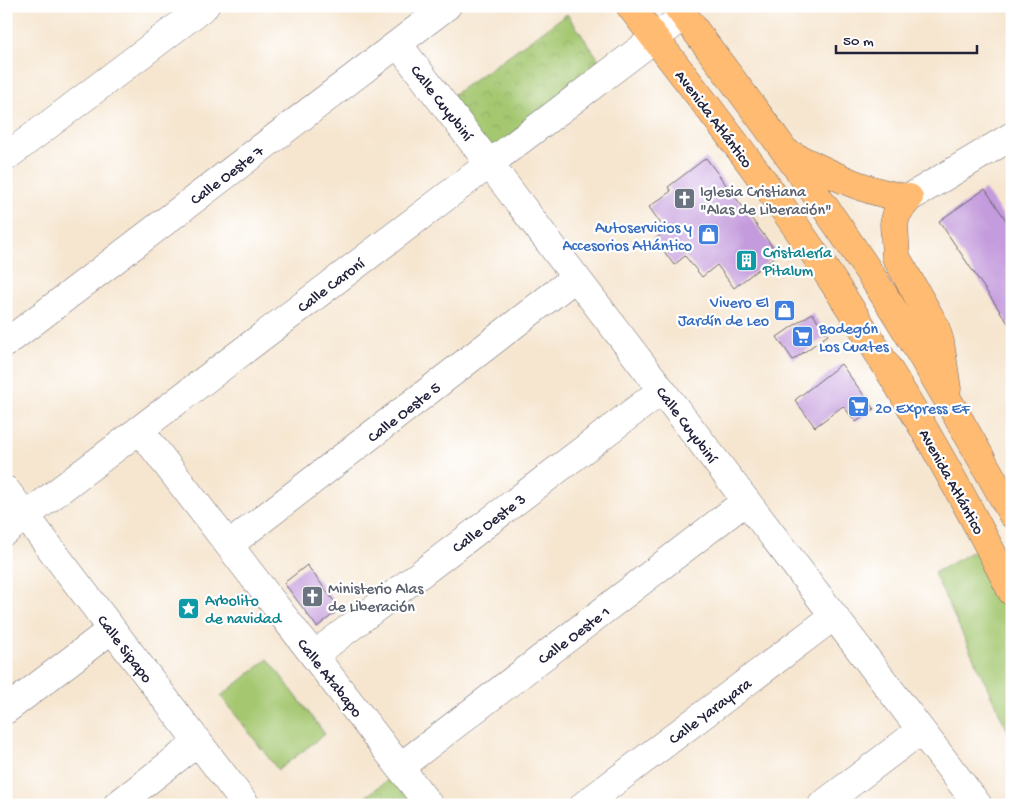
<svg xmlns="http://www.w3.org/2000/svg" width="1018" height="811" font-family="'Gochi Hand',sans-serif">
  <style>
    .green { fill: #a4c770; stroke: #637456 }
    .park { fill: url(#park-crowns); stroke: #637456 }
    .building { fill: #c49bdd }
    .lines { fill: none; stroke-linecap: round; stroke-linejoin: round }
    .minor-casing { stroke: #6c676f; stroke-width: 29 }
    .major-casing { stroke: #6c676f; stroke-width: 29 }
    .minor { stroke: #fff; stroke-width: 28 }
    .major { stroke: #ffbb71; stroke-width: 28 }
    .labels { text-anchor: middle; stroke-width: 4.5; stroke-linejoin: round; paint-order: stroke }
    .street-label { font-size: 16px; fill: #22223b; stroke: #fff }
    .worship-label { font-size: 16px; fill: #5b616d; stroke: #fff; text-anchor: start }
    .shop-label { font-size: 16px; fill: #366cbe; stroke: #fff; text-anchor: end }
    .culture-label { font-size: 16px; fill: #0d838f; stroke: #fff; text-anchor: start }
  </style>
  <defs>
    <pattern id="park-crowns" width="20" height="18" patternUnits="userSpaceOnUse" patternTransform="scale(1.25)"><rect width="20" height="18" fill="#a4c770"/><path d="M2 6a3 3 0 1 1 6 0M12 15a3 3 0 1 1 6 0" fill="none" stroke="#8dab62"/></pattern>
  </defs>
  <rect width="100%" height="100%" fill="#fff"/>
  <filter id="ink" filterUnits="userSpaceOnUse"><feTurbulence type="fractalNoise" baseFrequency=".02" numOctaves="2"/><feDisplacementMap in="SourceGraphic" scale="10" xChannelSelector="R" yChannelSelector="G"/><feConvolveMatrix kernelMatrix="1 2 1 2 8 2 1 2 1" color-interpolation-filters="sRGB"/></filter>
  <filter id="wash" filterUnits="userSpaceOnUse"><feTurbulence type="fractalNoise" baseFrequency=".0096" numOctaves="4" result="noise"/><feDisplacementMap in="SourceGraphic" scale="20" xChannelSelector="R" yChannelSelector="G"/><feGaussianBlur stdDeviation="1.12" result="paint"/><feColorMatrix in="noise" values="0 0 0 0 0 0 0 0 0 0 0 0 0 0 0 0 0 1.4 0 .05"/><feComposite in="paint" operator="in"/></filter>
  <g filter="url(#wash)">
    <rect width="100%" height="100%" fill="#f6e6d0"/>
    <path class="green" d="M987 543 1012 592V740L934 573Z
      M268 659 325 734 278 770 221 696Z"/>
    <path class="park" d="M567 14 609 74 491 163 443 102Z
      M393 776 417 805H355Z"/>
    <g id="blocks">
      <path class="building" d="M706 158 778 254 734 288 717 265 702 277 685 256 674 265 655 239 666 231 649 207 671 191 668 187Z
        M985 189 1012 229V329L939 221Z
        M812 313 828 335 793 360 777 337Z
        M841 364 874 409 856 422 843 406 815 427 795 400Z
        M307 565 340 609 317 627 284 583Z"/>
    </g>
  </g>
  <g filter="url(#ink)">
    <use href="#blocks" fill-opacity="0" stroke="#6c676f" stroke-width="1"/>
    <g class="lines">
      <defs>
        <path id="minor" d="M398 44 978 805
          M6 157 205 6
          M909 198 1012 136
          M6 343 447 6
          M140 430 429 805
          M6 490 246 805
          M6 531 684 16
          M229 545 576 277
          M314 655 662 390
          M6 710 112 629
          M400 767 746 501
          M117 805 198 742
          M584 805 834 616
          M822 805 921 730"/>
        <path id="major" d="M630 6C696 92 764 177 824 268 893 372 956 480 1012 592
          M677 6C740 90 803 173 861 260 916 342 965 428 1012 514
          M787 153C826 171 866 194 909 198
          M909 198 897 213 894 224 896 257 935 326 940 342 947 389"/>
      </defs>
      <use href="#minor" class="minor-casing"/>
      <use href="#major" class="major-casing"/>
      <use href="#minor" class="minor"/>
      <use href="#major" class="major"/>
    </g>
  </g>
  <defs>
    <symbol id="church-square" viewBox="-11 -11 22 22"><rect x="-9" y="-9" width="18" height="18" rx="4" fill="#6b7280" stroke="#fff"/><path d="M-1.2-6h2.4v3.5h3.3v2.4h-3.3V6h-2.4V-.1h-3.3v-2.4h3.3Z" fill="#fff"/></symbol>
    <symbol id="shop-square" viewBox="-11 -11 22 22"><rect x="-9" y="-9" width="18" height="18" rx="4" fill="#3f7fe0" stroke="#fff"/><path d="M-5-2.5h2.3a2.7 3.5 0 0 1 5.4 0H5L5.5 6h-11ZM-1.5-2.5h3a1.5 2.3 0 0 0-3 0Z" fill="#fff"/></symbol>
    <symbol id="building-square" viewBox="-11 -11 22 22"><rect x="-9" y="-9" width="18" height="18" rx="4" fill="#0f9aa8" stroke="#fff"/><path d="M-4-6H4V6H1V3H-1V6H-4ZM-2.5-4.3h1.7v1.8h-1.7ZM.8-4.3h1.7v1.8H.8ZM-2.5-1h1.7V.8h-1.7ZM.8-1h1.7V.8H.8Z" fill="#fff"/></symbol>
    <symbol id="supermarket-square" viewBox="-11 -11 22 22"><rect x="-9" y="-9" width="18" height="18" rx="4" fill="#3f7fe0" stroke="#fff"/><path d="M-6-5.5h2.5l.6 2H6L4.5 2H-2.5L-4.4-4H-6ZM-1.5 3.2a1.3 1.3 0 1 0 .1 0ZM3 3.2a1.3 1.3 0 1 0 .1 0Z" fill="#fff"/></symbol>
    <symbol id="sight-square" viewBox="-11 -11 22 22"><rect x="-9" y="-9" width="18" height="18" rx="4" fill="#0f9aa8" stroke="#fff"/><path d="M0-6L1.8-2.2L6-1.7L2.9 1.2L3.7 5.4L0 3.3L-3.7 5.4L-2.9 1.2L-6-1.7L-1.8-2.2Z" fill="#fff"/></symbol>
  </defs>
  <g fill-rule="evenodd">
    <use href="#church-square" x="672" y="186" width="25" height="25"/>
    <use href="#shop-square" x="696" y="222" width="25" height="25"/>
    <use href="#building-square" x="734" y="248" width="25" height="25"/>
    <use href="#shop-square" x="772" y="298" width="25" height="25"/>
    <use href="#supermarket-square" x="790" y="324" width="25" height="25"/>
    <use href="#supermarket-square" x="846" y="394" width="25" height="25"/>
    <use href="#church-square" x="300" y="584" width="25" height="25"/>
    <use href="#sight-square" x="176" y="596" width="25" height="25"/>
  </g>
  <g class="labels">
    <g class="street-label">
      <text transform="translate(443 102) rotate(52)" y="6">Calle Cuyubiní</text>
      <text transform="translate(715 118) rotate(53)" y="6">Avenida Atlántico</text>
      <text transform="translate(226 174) rotate(-37)" y="6">Calle Oeste 7</text>
      <text transform="translate(330 284) rotate(-37)" y="6">Calle Caroní</text>
      <text transform="translate(403 411) rotate(-38)" y="6">Calle Oeste 5</text>
      <text transform="translate(688 424) rotate(53)" y="6">Calle Cuyubiní</text>
      <text transform="translate(953 481) rotate(61)" y="6">Avenida Atlántico</text>
      <text transform="translate(488 522) rotate(-37)" y="6">Calle Oeste 3</text>
      <text transform="translate(573 634) rotate(-37)" y="6">Calle Oeste 1</text>
      <text transform="translate(126 648) rotate(53)" y="6">Calle Sipapo</text>
      <text transform="translate(331 677) rotate(52)" y="6">Calle Atabapo</text>
      <text transform="translate(709 710) rotate(-37)" y="6">Calle Yarayara</text>
    </g>
    <g class="worship-label">
      <text x="700" y="196">Iglesia Cristiana<tspan x="700" dy="18">"Alas de Liberación"</tspan></text>
      <text x="328" y="593">Ministerio Alas<tspan x="328" dy="18">de Liberación</tspan></text>
    </g>
    <g class="shop-label">
      <text x="692" y="232">Autoservicios y<tspan x="692" dy="18">Accesorios Atlántico</tspan></text>
      <text x="769" y="307">Vivero El<tspan x="769" dy="18">Jardín de Leo</tspan></text>
      <text x="819" y="333" text-anchor="start">Bodegón<tspan x="819" dy="18">Los Cuates</tspan></text>
      <text x="875" y="413" text-anchor="start">20 Express EF</text>
    </g>
    <g class="culture-label">
      <text x="763" y="257">Cristalería<tspan x="763" dy="18">Pitalum</tspan></text>
      <text x="205" y="605">Arbolito<tspan x="205" dy="18">de navidad</tspan></text>
    </g>
  </g>
  <rect width="1018" height="811" fill="none" stroke="#fff" stroke-width="25"/>
  <path d="M836 45v8h141v-8" fill="none" stroke="#22223b" stroke-width="2.5"/>
  <text x="843" y="45" font-size="15" fill="#22223b" stroke="#ffffff" stroke-width="4" paint-order="stroke">50 m</text>
</svg>
